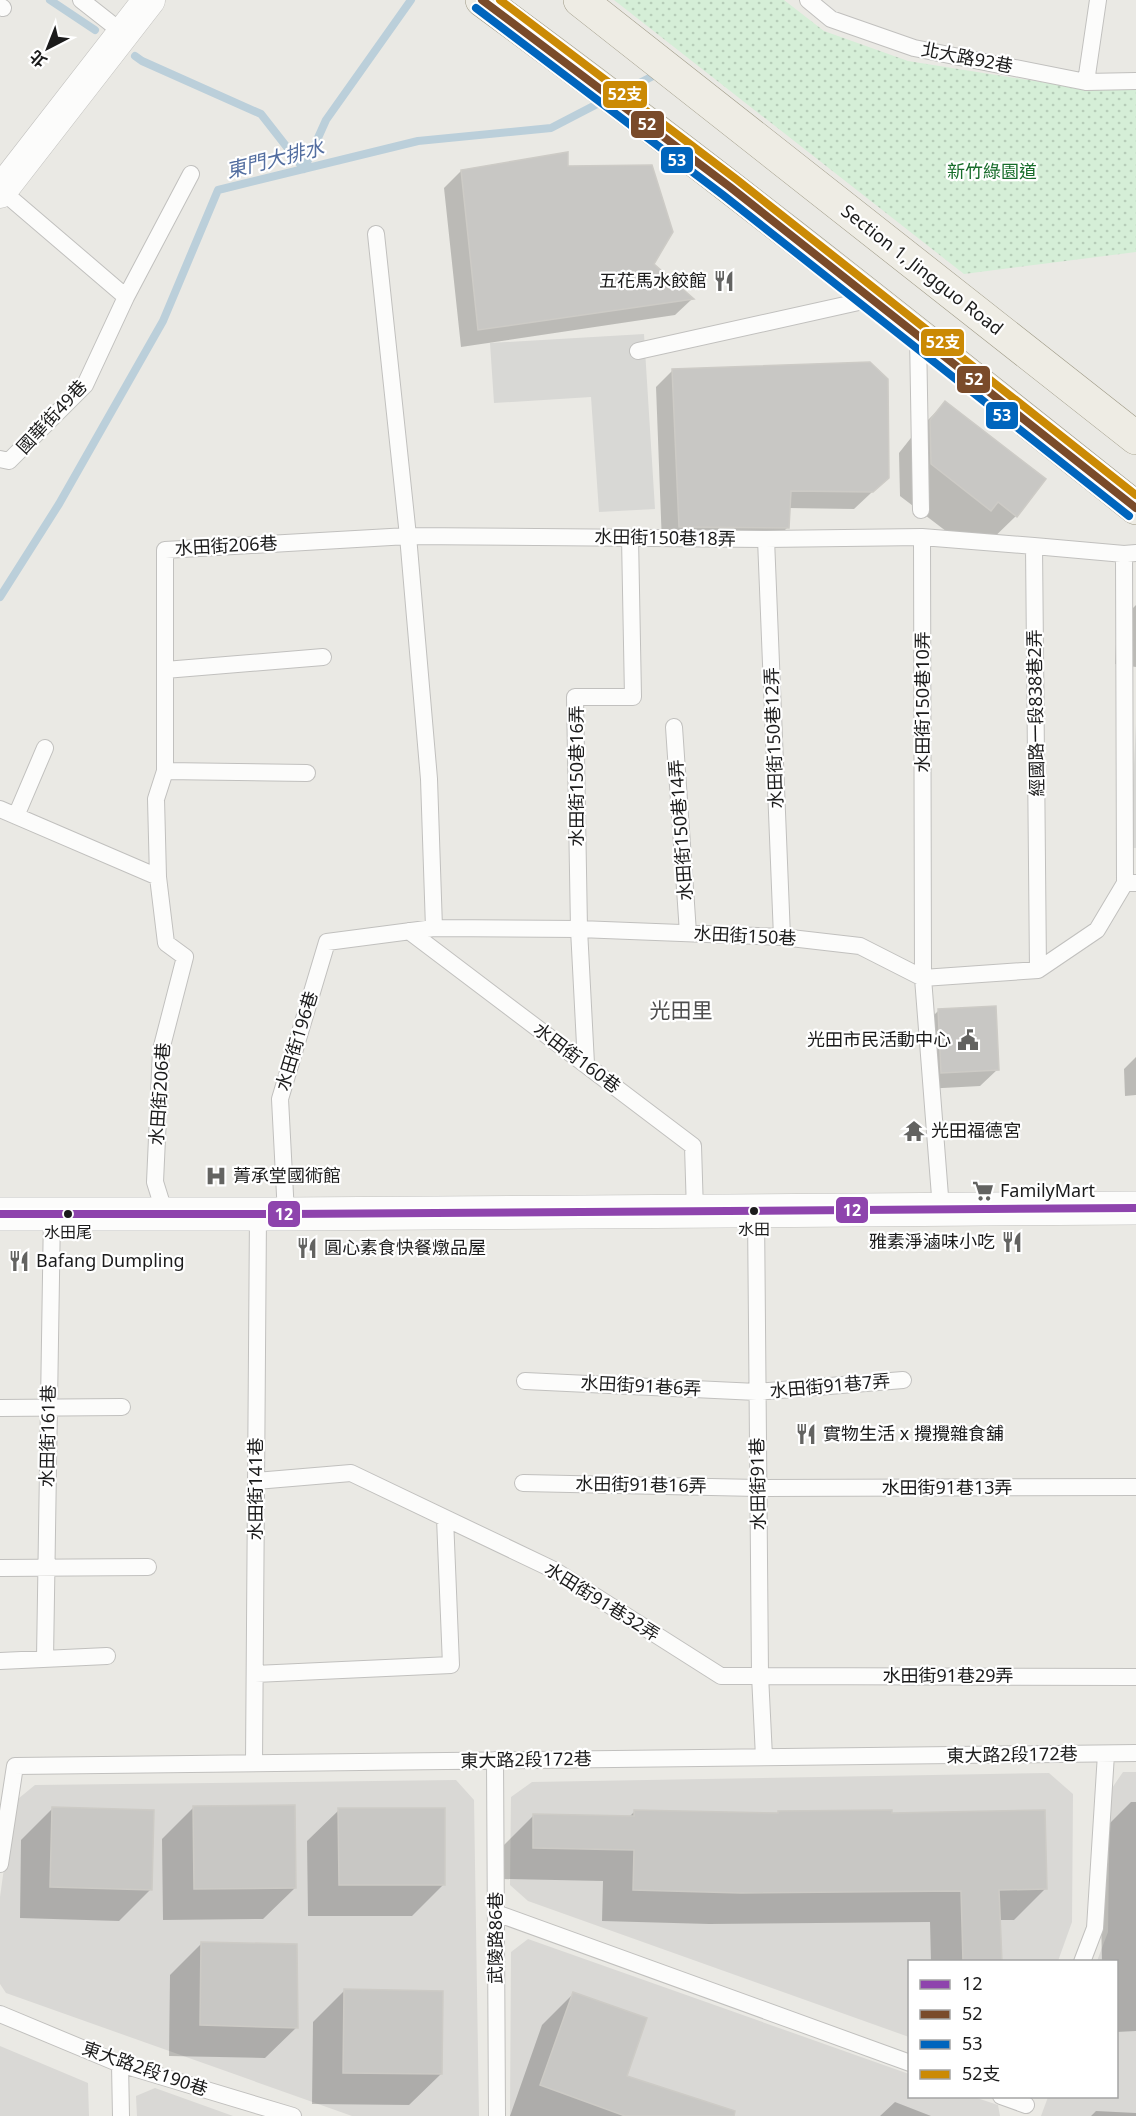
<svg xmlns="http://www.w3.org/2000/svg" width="1136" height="2116" font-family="'Noto Sans','Noto Sans TC',sans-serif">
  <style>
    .residential { fill: #d9d8d5 }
    .park { fill: url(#park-dots) }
    .parking { fill: #d8d8d5 }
    .shadow { fill: #0003 }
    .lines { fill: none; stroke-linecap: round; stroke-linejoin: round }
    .stream { stroke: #bbcfda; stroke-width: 8 }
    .building { fill: #c8c7c4; stroke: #cdcbc6; stroke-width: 1.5 }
    .service-casing { stroke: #c1c0be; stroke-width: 18 }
    .minor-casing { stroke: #c1c0be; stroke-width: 33 }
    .tertiary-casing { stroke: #c1c0be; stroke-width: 34 }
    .primary-casing { stroke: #9d9884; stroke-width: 34 }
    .service { stroke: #fcfcfb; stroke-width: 16 }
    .minor { stroke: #fcfcfb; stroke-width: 32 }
    .tertiary { stroke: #fcfcfb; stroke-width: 33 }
    .primary { stroke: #eeece4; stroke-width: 33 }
    .bus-1-casing { stroke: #fff; stroke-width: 12 }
    .bus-2-casing { stroke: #fff; stroke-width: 12 }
    .bus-3-casing { stroke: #fff; stroke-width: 12 }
    .bus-4-casing { stroke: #fff; stroke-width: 12 }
    .bus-1 { stroke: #8e44ad; stroke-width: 8 }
    .bus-2 { stroke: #7a4b2a; stroke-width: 8 }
    .bus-3 { stroke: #0065bd; stroke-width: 8 }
    .bus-4 { stroke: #cb8a05; stroke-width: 8 }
    .bus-dot { fill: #1b1b1b; stroke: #fff; stroke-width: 2 }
    .labels { text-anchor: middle; stroke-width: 4.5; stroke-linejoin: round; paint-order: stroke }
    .bus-label { font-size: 16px; fill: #1b1b1b; stroke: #fff }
    .street-label { font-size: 18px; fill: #1b1b1b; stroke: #fff }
    .park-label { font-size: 18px; fill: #176c2a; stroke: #fff }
    .poi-label { font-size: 18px; fill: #1b1b1b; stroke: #fff; text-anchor: start }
    .water-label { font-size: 20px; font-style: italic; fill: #536ea0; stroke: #fff }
    .quarter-label { font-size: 21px; fill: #4e4e4e; stroke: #fff }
    .line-badge { stroke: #fff; stroke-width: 2 }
    .badge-label { font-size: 16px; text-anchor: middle; font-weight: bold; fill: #fff }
  </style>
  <defs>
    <pattern id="park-dots" width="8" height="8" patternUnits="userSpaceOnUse" patternTransform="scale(1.5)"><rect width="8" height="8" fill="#d5eed7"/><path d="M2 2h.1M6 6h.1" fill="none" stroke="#b6ccb8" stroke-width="1.8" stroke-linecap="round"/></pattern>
  </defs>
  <rect width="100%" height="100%" fill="#eae9e4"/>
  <path class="residential" d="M1123 1772H1136V2116H1041L1048 2097 1116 2096V1962L1097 1961 1108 1932 1110 1791Z
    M1049 1773 1073 1794 1072 1922 1058 1961 910 1962 909 2037 528 1901 510 1885 511 1797 532 1782Z
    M456 1780 474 1800 479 2116H352L6 1993 0 1984V1897L13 1803 35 1785Z
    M528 1939 909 2074 910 2096 974 2097 998 2105 1000 2116H510L511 1952Z
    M0 2046 88 2083 89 2116H0Z
    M155 2088 233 2116H137L136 2096Z"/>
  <path class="park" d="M614 0H784L824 31 908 61 1066 86 1136 88V252L964 274Z"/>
  <path class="parking" d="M644 334 655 509 599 512 591 397 494 403 490 343Z
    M1136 724V848H1130Z"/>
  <path class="shadow" d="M567 167 652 264 692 299 675 315 461 347 444 188 461 171Z
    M673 370 888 477 854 509 788 508 787 528 770 545 662 544 656 387Z
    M945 403 1016 516 984 547 959 541 900 496 899 453 914 434Z
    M1136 605V667L1115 664 1117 624Z
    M938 1011 998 1069 980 1086 924 1089 921 1028Z
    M1136 1057V1095L1125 1096 1124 1069Z
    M1131 1802H1136V2031L1116 2032V1962H1102L1099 1834Z
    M194 1807 295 1888 263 1919 163 1920 162 1839Z
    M53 1808 151 1889 119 1921 20 1918 21 1840Z
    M339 1810 444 1884 412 1916H308L307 1841Z
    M635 1811 891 1815 1045 1889 1014 1920H999L1000 1962H931L930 1922 709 1924 602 1921 603 1881 502 1879V1847L534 1815 629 1817Z
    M202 1943 297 2027 265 2058 169 2056 170 1975Z
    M344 1991 441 2074 409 2105 312 2104 313 2022Z
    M573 1994 625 2077 730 2116H510L542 2025Z
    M895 2102 931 2116H880Z
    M1096 2111 1136 2113V2116H1091Z"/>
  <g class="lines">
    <path class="stream" d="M50 0 95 30
      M135 56 142 61 261 114 304 169 326 120 411 0
      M620 93 659 73
      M0 597 59 504 163 321 218 190 418 141 551 128 603 101"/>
  </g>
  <path class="building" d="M568 152V166L652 165 673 232 654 264 694 299 478 330 461 170Z
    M870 362 888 379 889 478 873 492 791 491 789 528 679 527 672 369Z
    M945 401 1046 479 1017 517 998 502 991 511 931 464 930 420Z
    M996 1006 999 1070 941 1073 938 1009Z
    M295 1805 296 1888 194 1889 193 1806Z
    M52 1807 154 1810 152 1890 50 1887Z
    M338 1808H445V1885H339Z
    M634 1810 778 1813V1811L892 1810V1813L1045 1810 1047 1889 999 1890 1002 1962H963L961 1891 741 1893 633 1890 634 1850 533 1848V1814L634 1816Z
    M201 1942 297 1944 298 2028 200 2025Z
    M344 1989 443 1991 442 2074 343 2073Z
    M573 1992 647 2018 627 2076 735 2111 734 2116H625L540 2085Z"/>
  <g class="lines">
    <defs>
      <path id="service" d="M81 0 123 33
        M808 0 831 19 914 48 1086 82 1136 81
        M0 6 3 8
        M1086 82 1098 0
        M376 234 408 536 429 779 434 928
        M126 297 191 174
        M918 335 921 510
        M638 351 872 299
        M0 459 9 461 85 385 126 297 1 190
        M766 539 782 937
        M165 670 323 657
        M674 727 688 933
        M165 771 307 773
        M0 809 158 877
        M16 816 45 748
        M1125 883 1124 554 1136 553
        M409 931 693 1146 695 1212
        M1038 970 1034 546 1124 554
        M923 978 1038 970 1097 930 1125 883H1135
        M586 1064 579 929 575 697H633L630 537
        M941 1209 923 978 922 537 1034 546
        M756 1211 760 1675 764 1757
        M165 1214 155 1182 161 1050 185 957 166 943 158 877 156 799 165 771V550L408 536 766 539 922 537
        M286 1214 280 1099 327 942 434 928 579 929 782 937 860 946 923 978
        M525 1381 757 1392 903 1380
        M0 1408 122 1407
        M256 1481 351 1473 554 1570 721 1676 1136 1677
        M523 1483 758 1488 1136 1487
        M0 1568 148 1567
        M45 1659 52 1213
        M0 1661 107 1656
        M255 1674 451 1665 445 1518
        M495 1760 497 2116
        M254 1763 258 1214
        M0 1864 15 1766 1136 1753
        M496 1913 910 2063
        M1082 1962 1095 1928 1106 1754
        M0 2014 120 2064 293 2116
        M120 2064 121 2116
        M1001 2096 1026 2105"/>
      <path id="minor" d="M0 192 149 0"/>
      <path id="tertiary" d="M0 1214H286L1136 1208"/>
      <path id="primary" d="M482 0C704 163 920 336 1136 508
        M580 0 1136 438"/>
    </defs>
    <use href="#service" class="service-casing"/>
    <use href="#minor" class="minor-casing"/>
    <use href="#tertiary" class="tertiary-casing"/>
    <use href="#primary" class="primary-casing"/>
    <use href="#service" class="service"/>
    <use href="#minor" class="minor"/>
    <use href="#tertiary" class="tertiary"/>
    <use href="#primary" class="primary"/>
    <defs>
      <path id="bus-1" d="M0 1214H286L1136 1208"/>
      <path id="bus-2" d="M482 0 730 187 1136 508"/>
      <path id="bus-3" d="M476 8 723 195 1129 516"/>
      <path id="bus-4" d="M500 0 736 179 1136 495"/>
    </defs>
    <use href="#bus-1" class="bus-1-casing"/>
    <use href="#bus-2" class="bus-2-casing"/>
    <use href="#bus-3" class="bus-3-casing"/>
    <use href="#bus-4" class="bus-4-casing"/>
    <use href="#bus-1" class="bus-1"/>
    <use href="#bus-2" class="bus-2"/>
    <use href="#bus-3" class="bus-3"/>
    <use href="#bus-4" class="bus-4"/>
  </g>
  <defs>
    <symbol id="restaurant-bare" viewBox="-9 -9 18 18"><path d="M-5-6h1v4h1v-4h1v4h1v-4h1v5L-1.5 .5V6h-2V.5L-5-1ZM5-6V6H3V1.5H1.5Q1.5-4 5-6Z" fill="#636361" stroke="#fff" stroke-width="2.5" paint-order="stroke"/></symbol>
    <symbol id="civic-bare" viewBox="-9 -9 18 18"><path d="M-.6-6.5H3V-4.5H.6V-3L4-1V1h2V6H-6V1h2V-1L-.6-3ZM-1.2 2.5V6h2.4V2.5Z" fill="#636361" stroke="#fff" stroke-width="2.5" paint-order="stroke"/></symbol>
    <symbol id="temple-bare" viewBox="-9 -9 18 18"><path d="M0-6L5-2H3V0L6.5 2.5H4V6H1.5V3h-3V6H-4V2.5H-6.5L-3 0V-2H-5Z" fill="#636361" stroke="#fff" stroke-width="2.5" paint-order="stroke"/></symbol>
    <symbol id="hospital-bare" viewBox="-9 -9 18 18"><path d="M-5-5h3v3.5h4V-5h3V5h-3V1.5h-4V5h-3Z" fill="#636361" stroke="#fff" stroke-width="2.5" paint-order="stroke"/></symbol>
    <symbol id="supermarket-bare" viewBox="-9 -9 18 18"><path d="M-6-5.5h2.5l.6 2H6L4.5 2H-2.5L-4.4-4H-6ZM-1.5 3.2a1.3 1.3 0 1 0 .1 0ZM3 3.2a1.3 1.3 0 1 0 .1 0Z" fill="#636361" stroke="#fff" stroke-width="2.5" paint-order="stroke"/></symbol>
  </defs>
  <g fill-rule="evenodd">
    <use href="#restaurant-bare" x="709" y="266" width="30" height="30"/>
    <use href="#civic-bare" x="953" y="1025" width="30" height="30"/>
    <use href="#temple-bare" x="899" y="1116" width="30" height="30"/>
    <use href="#hospital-bare" x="201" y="1161" width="30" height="30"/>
    <use href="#supermarket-bare" x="968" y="1176" width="30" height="30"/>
    <use href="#restaurant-bare" x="997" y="1227" width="30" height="30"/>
    <use href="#restaurant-bare" x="292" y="1233" width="30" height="30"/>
    <use href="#restaurant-bare" x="4" y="1246" width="30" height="30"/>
    <use href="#restaurant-bare" x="791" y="1419" width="30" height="30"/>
  </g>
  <g class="bus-dot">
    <circle cx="754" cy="1211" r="5"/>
    <circle cx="68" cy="1214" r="5"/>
  </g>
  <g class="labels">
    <g class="bus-label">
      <text x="754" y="1235">水田</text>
      <text x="68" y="1238">水田尾</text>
    </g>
    <g class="street-label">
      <text transform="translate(967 58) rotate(11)" y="6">北大路92巷</text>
      <text transform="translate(922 270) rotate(38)" y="6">Section 1, Jingguo Road</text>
      <text transform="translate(52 417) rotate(-47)" y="6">國華街49巷</text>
      <text transform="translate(665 538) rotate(1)" y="6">水田街150巷18弄</text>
      <text transform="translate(226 546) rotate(-3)" y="6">水田街206巷</text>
      <text transform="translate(923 702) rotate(-90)" y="6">水田街150巷10弄</text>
      <text transform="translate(1036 713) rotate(-91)" y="6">經國路一段838巷2弄</text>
      <text transform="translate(774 738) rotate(-92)" y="6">水田街150巷12弄</text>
      <text transform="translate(577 776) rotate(-90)" y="6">水田街150巷16弄</text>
      <text transform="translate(681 830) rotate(-94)" y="6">水田街150巷14弄</text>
      <text transform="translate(745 936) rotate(3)" y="6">水田街150巷</text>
      <text transform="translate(297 1041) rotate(-73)" y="6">水田街196巷</text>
      <text transform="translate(577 1058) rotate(37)" y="6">水田街160巷</text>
      <text transform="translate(160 1094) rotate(-86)" y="6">水田街206巷</text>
      <text transform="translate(641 1386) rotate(3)" y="6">水田街91巷6弄</text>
      <text transform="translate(830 1386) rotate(-5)" y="6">水田街91巷7弄</text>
      <text transform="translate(48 1436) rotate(-89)" y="6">水田街161巷</text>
      <text transform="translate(758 1484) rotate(-91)" y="6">水田街91巷</text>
      <text transform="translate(641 1485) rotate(1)" y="6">水田街91巷16弄</text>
      <text x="947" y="1494">水田街91巷13弄</text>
      <text transform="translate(256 1489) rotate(-90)" y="6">水田街141巷</text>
      <text transform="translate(602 1602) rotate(32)" y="6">水田街91巷32弄</text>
      <text x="948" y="1682">水田街91巷29弄</text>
      <text transform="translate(1012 1755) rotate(-1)" y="6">東大路2段172巷</text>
      <text transform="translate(526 1760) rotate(-1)" y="6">東大路2段172巷</text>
      <text transform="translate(496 1938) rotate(-90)" y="6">武陵路86巷</text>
      <text transform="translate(145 2069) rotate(19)" y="6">東大路2段190巷</text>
    </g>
    <g class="park-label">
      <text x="992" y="178">新竹綠園道</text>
    </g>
    <g class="poi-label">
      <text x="707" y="287" text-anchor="end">五花馬水餃館</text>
      <text x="951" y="1046" text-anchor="end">光田市民活動中心</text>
      <text x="931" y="1137">光田福德宮</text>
      <text x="233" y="1182">菁承堂國術館</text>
      <text x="1000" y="1197">FamilyMart</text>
      <text x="995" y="1248" text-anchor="end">雅素淨滷味小吃</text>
      <text x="324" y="1254">圓心素食快餐燉品屋</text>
      <text x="36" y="1267">Bafang Dumpling</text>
      <text x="823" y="1440">實物生活 x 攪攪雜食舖</text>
    </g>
    <g class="water-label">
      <text transform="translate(275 159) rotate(-14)" y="7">東門大排水</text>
    </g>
    <g class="quarter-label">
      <text x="681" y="1018">光田里</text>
    </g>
  </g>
  <g class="line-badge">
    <rect x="602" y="80" width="46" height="29" rx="6" fill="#cb8a05"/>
    <rect x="630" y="110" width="35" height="29" rx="6" fill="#7a4b2a"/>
    <rect x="660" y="146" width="34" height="28" rx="6" fill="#0065bd"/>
    <rect x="920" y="328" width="45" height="29" rx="6" fill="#cb8a05"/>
    <rect x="956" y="365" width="35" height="29" rx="6" fill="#7a4b2a"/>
    <rect x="985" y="401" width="34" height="29" rx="6" fill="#0065bd"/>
    <rect x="835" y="1196" width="34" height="28" rx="6" fill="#8e44ad"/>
    <rect x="267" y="1200" width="34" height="28" rx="6" fill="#8e44ad"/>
  </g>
  <g class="badge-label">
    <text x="625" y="100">52支</text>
    <text x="647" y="130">52</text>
    <text x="677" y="166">53</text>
    <text x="943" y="348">52支</text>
    <text x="974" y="385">52</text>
    <text x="1002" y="421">53</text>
    <text x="852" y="1216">12</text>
    <text x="284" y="1220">12</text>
  </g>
  <rect x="908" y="1960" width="210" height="138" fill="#ffffff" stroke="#a4a4a4" stroke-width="1.5"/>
  <rect x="920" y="1980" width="30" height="9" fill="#8e44ad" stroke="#a4a4a4" stroke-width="1.5"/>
  <text x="962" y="1990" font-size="18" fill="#1b1b1b">12</text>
  <rect x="920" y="2010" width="30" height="9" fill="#7a4b2a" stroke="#a4a4a4" stroke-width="1.5"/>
  <text x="962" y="2020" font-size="18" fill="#1b1b1b">52</text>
  <rect x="920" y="2040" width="30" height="9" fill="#0065bd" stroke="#a4a4a4" stroke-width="1.5"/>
  <text x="962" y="2050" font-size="18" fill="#1b1b1b">53</text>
  <rect x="920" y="2070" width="30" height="9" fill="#cb8a05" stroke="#a4a4a4" stroke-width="1.5"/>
  <text x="962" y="2080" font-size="18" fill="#1b1b1b">52支</text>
  <g transform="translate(48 48) rotate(222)" stroke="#ffffff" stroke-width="4.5" paint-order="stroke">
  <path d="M0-4.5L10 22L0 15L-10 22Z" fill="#1b1b1b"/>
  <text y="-9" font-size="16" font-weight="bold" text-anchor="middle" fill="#1b1b1b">北</text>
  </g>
</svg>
